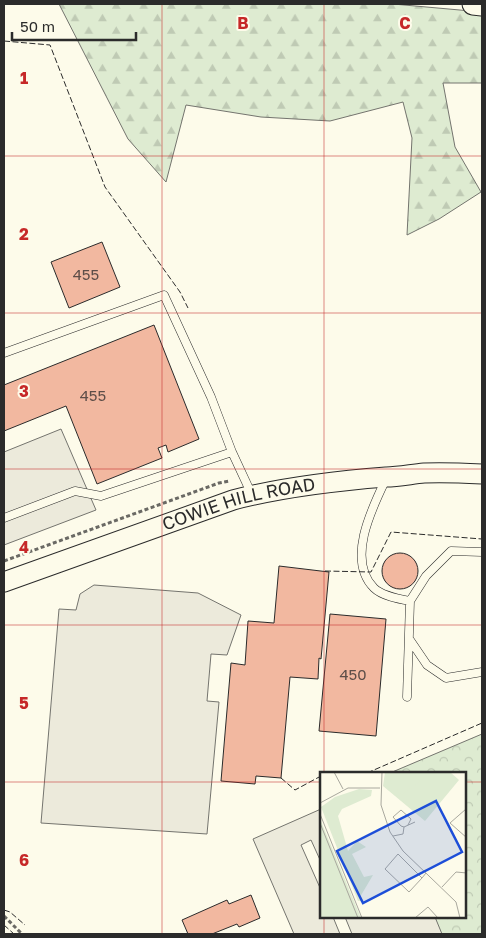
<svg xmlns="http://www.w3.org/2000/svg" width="486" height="938" font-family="'Golos Text',sans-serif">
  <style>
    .forest { fill: url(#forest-firs); stroke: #74746e }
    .park { fill: url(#park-crowns); stroke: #74746e }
    .parking { fill: #eceadb; stroke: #74746e }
    .building { fill: #f2b8a0; stroke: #2b2b2b }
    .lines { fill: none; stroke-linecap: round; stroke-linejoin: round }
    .service-casing { stroke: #2b2b2b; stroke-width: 9 }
    .tertiary-casing { stroke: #2b2b2b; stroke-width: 21 }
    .secondary-casing { stroke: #2b2b2b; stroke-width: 23 }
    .path { stroke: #6a6964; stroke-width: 3; stroke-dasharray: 4 2.5; stroke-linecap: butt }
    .service { stroke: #fdfbea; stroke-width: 8 }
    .tertiary { stroke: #fdfbea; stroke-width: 19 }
    .secondary { stroke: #fdfbea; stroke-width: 21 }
    .fence { stroke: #2b2b2b; stroke-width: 1; stroke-dasharray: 6 2.5; stroke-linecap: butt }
    .grid { fill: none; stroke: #c62828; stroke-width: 1; stroke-opacity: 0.55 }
    .labels { text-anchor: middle; stroke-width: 4; stroke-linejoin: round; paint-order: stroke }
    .number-label { font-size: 15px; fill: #5d4e48 }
    .street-label { font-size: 18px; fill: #2b2b2b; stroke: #fdfbea }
    .inset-road { fill: none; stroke: #a9a89e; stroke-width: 1 }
    .view { fill: #1d4ed8; fill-opacity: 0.15; stroke: #1d4ed8; stroke-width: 2.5 }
    .inset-edge { fill: none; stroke: #2b2b2b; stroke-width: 2.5 }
    .grid-label { font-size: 16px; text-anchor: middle; font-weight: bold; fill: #c62828; stroke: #fdfbea; stroke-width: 4; stroke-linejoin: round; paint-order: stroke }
  </style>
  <defs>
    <pattern id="forest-firs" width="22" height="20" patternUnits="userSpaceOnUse" patternTransform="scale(1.25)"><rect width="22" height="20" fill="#deebd1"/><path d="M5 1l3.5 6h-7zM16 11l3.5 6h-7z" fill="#bfcab4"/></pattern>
    <pattern id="park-crowns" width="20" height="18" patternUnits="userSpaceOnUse" patternTransform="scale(1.25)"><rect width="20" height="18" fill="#deebd1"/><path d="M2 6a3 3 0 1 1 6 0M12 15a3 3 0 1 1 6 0" fill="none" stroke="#bfcab4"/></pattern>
  </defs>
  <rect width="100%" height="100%" fill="#fdfbea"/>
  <path class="forest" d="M59 4H393L482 12V83H443L455 147 481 192 439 219 407 235 412 138 403 102 330 121 261 117 186 105 166 182 128 139Z"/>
  <path class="park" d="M482 734V934H441L434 917H465V773H390Z"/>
  <path class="parking" d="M61 429 96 510 4 545V452Z
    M94 585 198 593 241 615 227 655 211 654 207 701 219 702 207 834 41 823 59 609 76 610 80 594Z
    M321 809V862L311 840 301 845 321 890V917H333L340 934H294L253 839Z
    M345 917H435L442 934H352Z"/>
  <path class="building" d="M102 242 120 287 69 308 51 262Z
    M154 325 199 439 168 452 166 445 158 448 162 458 97 484 66 406 4 431V385Z
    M382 571a18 18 0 1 1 36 0a18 18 0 1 1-36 0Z
    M279 566 329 572 321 659 319 658 318 679 290 677 281 778 256 776 255 784 221 781 231 663 245 665 248 621 274 623Z
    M330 614 386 619 376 736 319 731Z
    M251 895 260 918 239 927 237 924 212 934H188L182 920 227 900 229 904Z"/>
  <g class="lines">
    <defs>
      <path id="service" d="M4 353 164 295 211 397 232 452
        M386 479C372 508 346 560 374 588 382 596 399 599 410 601
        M4 518 75 491 101 496 232 452 252 495
        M410 640 427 665 446 678 482 672
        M407 697 410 601 426 576 451 551 482 552"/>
      <g id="tertiary">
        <path id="s1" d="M4 582 233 500C283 487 335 481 386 477 399 477 412 474 424 473 443 472 463 473 482 474"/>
      </g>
      <path id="secondary" d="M473 4 482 5"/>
    </defs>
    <use href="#service" class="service-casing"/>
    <use href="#tertiary" class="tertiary-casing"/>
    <use href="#secondary" class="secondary-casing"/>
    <path class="path" d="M4 561 219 483 229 481
      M4 916 22 934"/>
    <use href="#service" class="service"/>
    <use href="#tertiary" class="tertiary"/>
    <use href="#secondary" class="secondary"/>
    <path class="fence" d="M4 41 50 45 105 187 180 292 188 308
      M325 571 371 572 391 532 482 539
      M327 773H328
      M367 773 482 723
      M281 778 295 790 321 776
      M4 910 10 912 25 925
      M4 925 14 934"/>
  </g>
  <path class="grid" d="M162 4V934M324 4V773M4 156H482M4 313H482M4 469H482M4 625H482M4 782H321M465 782H482M324 917V934"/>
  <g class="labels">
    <g class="number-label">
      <text x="86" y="280">455</text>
      <text x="93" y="401">455</text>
      <text x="353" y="680">450</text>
    </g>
    <g class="street-label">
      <text dy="6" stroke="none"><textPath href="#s1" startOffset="248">COWIE HILL ROAD</textPath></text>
    </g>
  </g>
  <g transform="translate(320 772)">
    <rect width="146" height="146" fill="#fdfbea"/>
    <path d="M39 17 52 18 51 24 22 37 18 44 28 79 37 69 46 75 32 82 44 105 53 103 40 125 42 129H38L1 35 15 25Z" fill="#deebd1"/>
    <path d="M65 0H130L139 8 105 49 63 14ZM0 47 41 146H0Z" fill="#deebd1"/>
    <path d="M75 0H92L100 10 81 23 68 6Z" fill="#deebd1"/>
    <path class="inset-road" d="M14 0 23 17M62 0 61 33 70 60 83 79 136 130 140 146M0 31 28 16H60M146 37 130 51 147 66M0 42 42 146M0 51 38 146M88 53 91 47 81 38 73 45 81 54 84 55 95 50M73 64 83 62 84 55M78 82 65 97 89 120 102 106M78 82 102 106 106 101M122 115 136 100 147 101M95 146 108 135 118 146"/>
    <path class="view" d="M116 29 142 80 43 131 17 79Z"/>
    <rect width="146" height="146" class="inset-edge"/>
  </g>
  <g class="grid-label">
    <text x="243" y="29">B</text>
    <text x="405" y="29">C</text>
    <text x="24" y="84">1</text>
    <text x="24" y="240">2</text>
    <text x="24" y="397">3</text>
    <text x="24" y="553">4</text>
    <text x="24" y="709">5</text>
    <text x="24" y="866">6</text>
  </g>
  <rect width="486" height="938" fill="none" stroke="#2b2b2b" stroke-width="10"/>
  <path d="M12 32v8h124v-8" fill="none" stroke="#2b2b2b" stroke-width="2.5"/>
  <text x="20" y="32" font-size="15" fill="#2b2b2b" stroke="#fdfbea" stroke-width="4" paint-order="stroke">50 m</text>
</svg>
